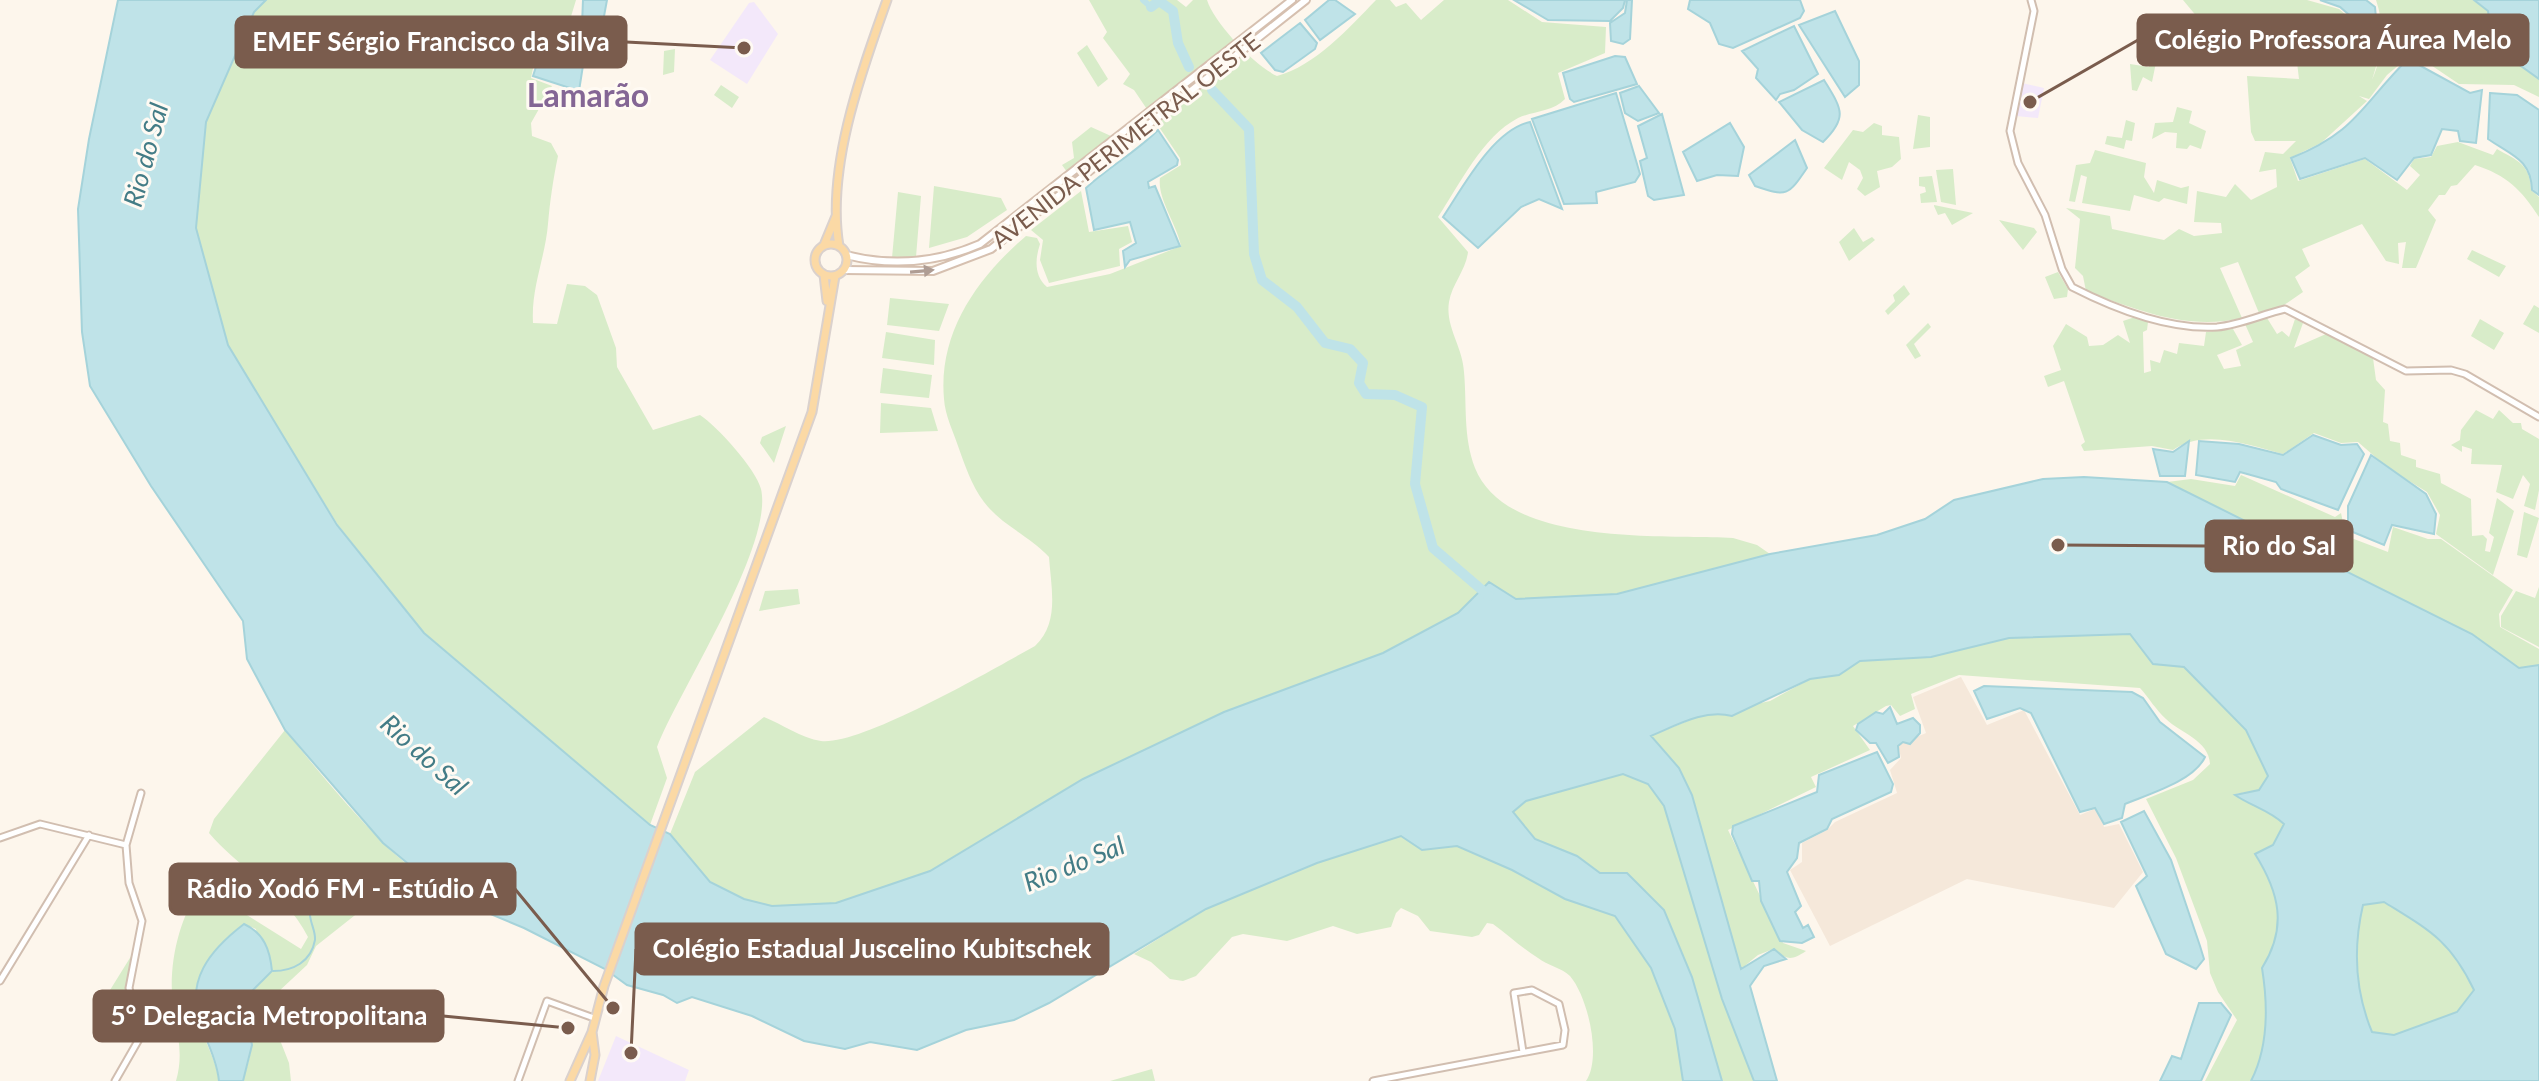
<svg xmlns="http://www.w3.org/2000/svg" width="2539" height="1081" font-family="Lato,sans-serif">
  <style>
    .residential { fill: #f5e8da }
    .education { fill: #f3e8fa }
    .green { fill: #d8ecc9 }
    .water { fill: #bfe3e8; stroke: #a5d3da; stroke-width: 2; fill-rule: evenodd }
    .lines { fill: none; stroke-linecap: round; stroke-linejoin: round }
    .stream { stroke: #a5d3da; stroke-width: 2 }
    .canal { stroke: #bfe3e8; stroke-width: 6 }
    .river { stroke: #bfe3e8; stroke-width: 10 }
    .tertiary-casing { stroke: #d1beb0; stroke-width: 9 }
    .secondary-casing { stroke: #d6c0b0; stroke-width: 10 }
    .primary-casing { stroke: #dad1cd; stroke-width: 11 }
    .tertiary { stroke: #fff; stroke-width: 5 }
    .secondary { stroke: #fff; stroke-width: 6 }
    .primary { stroke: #fbd9a5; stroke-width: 7 }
    .oneway { fill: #af9d94 }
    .labels { text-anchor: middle; stroke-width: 6; stroke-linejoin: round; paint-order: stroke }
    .street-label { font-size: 24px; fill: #7a5c4d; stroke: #fffaf3 }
    .water-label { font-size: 26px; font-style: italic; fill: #437c86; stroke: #fffaf3 }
    .district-label { font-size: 32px; font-weight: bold; fill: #846695; stroke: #fffaf3 }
    .leader { fill: none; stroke: #7a5c4d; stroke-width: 3 }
    .callout-dot { fill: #7a5c4d; stroke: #fffaf3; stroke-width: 3 }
    .callout { fill: #7a5c4d; stroke: #7a5c4d; stroke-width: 3 }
    .callout-label { font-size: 26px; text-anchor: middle; font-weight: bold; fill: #fff }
  </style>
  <rect width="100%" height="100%" fill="#fdf6ec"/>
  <path class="residential" d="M1961 677 1987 725 2024 710 2080 815 2097 808 2104 827 2119 824 2143 872 2114 908 1967 879 1830 946 1790 870 1802 862V843L1827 830 1835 822 1897 793 1890 770 1901 758 1898 745 1926 733 1913 697Z"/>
  <path class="education" d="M754 2 778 34 747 84 710 60 749 3Z
    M2022 83 2044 88 2038 118 2016 116Z
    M616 1036 689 1070 685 1081H598Z"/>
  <path class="green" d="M266 0H576L563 43 538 44 531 78 552 86 531 123 532 136 551 143 558 156C553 180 550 201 548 224 545 259 531 287 533 323L557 324 567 284 585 286 597 295 616 348 617 367 653 430 700 415C717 426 756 469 761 489 774 545 680 689 657 747L667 778 650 825 424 633 338 525 227 345 196 228 206 122 254 12Z
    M1089 0H1177L1186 7 1193 0H1207C1214 23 1255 66 1277 76 1315 66 1349 28 1376 0H1390L1396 7 1406 3 1421 20 1444 0H1508L1542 22 1606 27 1605 53 1558 73 1565 99C1553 112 1533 111 1518 118 1482 137 1460 184 1438 217L1468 252C1466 270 1452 284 1449 302 1445 327 1463 347 1464 372 1467 406 1463 436 1475 468 1507 548 1665 534 1733 538L1757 545 1770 554 1617 594 1516 599 1489 582 1458 613 1383 653 1224 712 1083 779 930 871 836 903 772 906 744 899 710 882 670 834 695 772 764 717C782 724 801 738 821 741 861 746 995 668 1035 646 1060 623 1051 588 1049 557 1030 536 1001 525 984 502 971 485 965 465 958 446 953 431 945 415 944 399 938 332 978 277 1026 236L1037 238 1040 244C1035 259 1034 276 1047 287L1110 274 1181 246C1177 225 1157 198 1160 178L1181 165 1180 158 1134 90 1123 84 1130 74 1103 38 1107 32Z
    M2183 0H2307L2339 9 2370 36 2378 32 2381 50 2372 80C2383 55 2385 26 2376 0H2474L2488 10 2493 46 2539 79V97L2514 85 2459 84 2413 53 2387 75 2369 99 2359 96 2367 101 2321 143 2290 158 2298 181 2365 159 2407 190 2420 175 2410 166 2414 159 2431 157 2437 146 2458 142 2493 155 2497 149C2518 161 2530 164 2531 190L2539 197V217C2521 189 2506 175 2475 165L2457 185 2451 186 2445 195H2439L2428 210 2436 220 2416 268H2402L2406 242 2398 243 2399 264 2386 261 2362 224 2302 249 2310 266 2295 277 2303 292 2284 305 2259 313 2238 262 2220 268 2242 318C2188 331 2137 310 2086 291L2083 276 2075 268 2080 219 2066 208 2110 216 2112 229 2164 240 2179 229 2194 236 2222 233 2221 223 2194 222 2197 191 2226 197 2235 184 2251 200 2277 187 2276 169 2259 172 2265 152 2283 154 2296 141H2255L2251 132 2247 76 2299 79 2296 54 2242 55 2229 36H2213Z
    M2153 41 2160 43 2152 82 2143 77 2137 91 2132 90 2130 64 2149 67Z
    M1087 45 1108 79 1098 87 1077 53Z
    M675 49 674 72 663 75 664 51Z
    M721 85 739 97 732 108 714 95Z
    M2177 107 2192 111 2189 123 2206 131 2201 149 2190 145 2187 149 2176 148 2177 133 2165 132 2152 139 2155 123 2173 122Z
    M1918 115 1930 117V147L1913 149Z
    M2126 120 2135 123 2132 141 2126 140 2124 149 2105 144 2107 136 2122 138Z
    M1874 123 1882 126V135L1899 137 1901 159 1892 167 1877 171 1880 187 1865 196 1857 189 1863 178 1860 170 1849 162 1842 180 1824 168 1853 130 1863 132Z
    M1091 127 1111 136 1067 172 1062 165 1074 158 1072 142Z
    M2095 150 2146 163 2144 177 2154 193 2157 180 2181 188 2189 186 2187 204 2164 198 2159 202 2134 195 2130 211 2082 203 2087 177 2081 175 2075 202 2069 201 2076 165 2090 163Z
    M1953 169 1956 205 1941 202 1936 170Z
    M1932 176 1937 202 1921 203 1920 194 1926 192 1925 187 1919 186V177Z
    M934 186 1001 198 1007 210 967 237 929 248Z
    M1081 191 1089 232 1128 226 1132 242 1119 249 1120 266 1049 283 1040 260 1043 240 1031 230Z
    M898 192 921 196 916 257 892 258Z
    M1934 206V205L1973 213 1952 225 1945 213 1938 215Z
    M1999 220 2034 228 2037 232 2023 250Z
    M1854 228 1863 242 1872 237 1875 240 1849 261 1839 242Z
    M2472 250 2506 266 2499 277 2467 259Z
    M2058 272 2068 289 2067 297 2054 299 2045 277Z
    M1904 285 1910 294 1888 315 1885 311 1895 301 1893 295Z
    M890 298 949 304 939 331 887 325Z
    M2534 305 2539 308V333L2523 324Z
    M2135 317 2148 322 2147 330 2143 332 2144 373 2151 371 2150 360 2160 363 2164 350 2177 354 2179 343 2204 346 2206 332 2233 329 2242 345 2217 355 2224 369 2241 366 2236 350 2253 342 2245 324 2267 318 2277 334 2282 331 2289 337 2295 319 2303 323 2294 348 2326 334 2373 358 2376 380 2385 390 2383 422 2388 424 2390 441 2400 443 2401 455 2416 460V467L2440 474 2441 483 2471 499 2472 536 2483 535 2487 539 2485 551 2490 552 2494 537 2489 533 2497 498 2514 511 2493 575 2436 534 2440 515 2427 492 2388 468 2358 442 2341 443 2314 433 2283 454C2249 445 2204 428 2173 450L2152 446 2084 451 2081 445 2085 442 2064 381 2048 387 2044 376 2061 370 2053 346 2066 324 2087 337 2089 346 2103 345 2118 335 2130 343 2123 321Z
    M2480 319 2504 333 2494 350 2471 336Z
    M1928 323 1931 327 1914 344 1921 356 1915 359 1906 345Z
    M886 332 935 340 934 365 882 358Z
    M883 368 932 375 929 398 880 393Z
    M881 403 931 408 938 431 880 433Z
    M2476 410 2493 419 2499 410 2513 423H2521L2522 429 2539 439V490L2535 510 2524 506 2530 484 2523 475 2513 499 2496 492 2502 465 2471 464 2472 449 2462 446V452L2451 445 2460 440 2461 430Z
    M786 426 774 463 760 443 762 437Z
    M2241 475 2335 517 2341 513 2346 536 2388 552 2393 527 2428 539H2441L2513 590 2499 614 2500 627 2539 649V665L2519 668 2472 634 2167 482 2191 479 2235 486Z
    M2524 512 2539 518 2527 558 2517 555Z
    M2539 587V647L2501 627V616L2516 591 2535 598Z
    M798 589 800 604 759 611 765 591Z
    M2130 634 2153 664 2184 667 2246 730 2268 776 2259 790 2236 794C2252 806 2269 811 2284 824L2273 846 2255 855C2279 893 2288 927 2262 968 2269 1005 2269 1047 2251 1081H2205L2237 1020 2218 992 2210 973 2207 941 2176 858 2146 799 2193 780 2210 764C2209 740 2180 733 2166 719 2156 710 2149 698 2140 688L1959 675 1911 694 1915 709 1900 716 1891 705 1886 706 1853 726 1870 750 1811 777 1816 787 1728 830 1783 943 1806 951C1791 961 1787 960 1773 949L1758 955 1741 969 1692 795 1651 736 1700 716 1770 701 1810 679 1839 675 1859 661 1931 657 2009 638Z
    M285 730C316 769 348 807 383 843 399 860 419 871 433 890L415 897 387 900 359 912 316 946 307 965 277 993 271 1017 289 1063 291 1081H243C246 1069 252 1055 251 1042 251 1016 240 1002 262 982L256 929 244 924C214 947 188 980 199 1021 204 1041 216 1060 219 1081H176C184 1054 177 1033 173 1007 168 965 178 921 201 886L301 949 308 937C286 893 240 869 209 833L214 819Z
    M1623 774 1648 784 1664 806 1722 999 1754 1081H1722L1692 977 1664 910 1627 873H1600L1577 856 1535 839 1513 812 1526 801Z
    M1401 836 1422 850 1457 846 1512 870 1565 899 1615 916 1651 968 1675 1029 1683 1081H1586C1602 1058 1588 997 1570 976 1562 968 1547 965 1538 958 1522 948 1508 935 1493 924L1487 923 1479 935 1472 937 1430 931 1418 916 1401 908 1396 913 1391 927 1357 934 1333 926 1287 941 1243 934 1232 937 1196 976 1183 981 1170 979 1151 962 1134 954 1206 909 1317 863Z
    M2384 902C2430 930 2450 940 2474 990L2457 1012 2394 1035 2372 1032C2355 991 2353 948 2363 905Z
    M133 953 125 993 133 1025 102 1003Z
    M1152 1069 1155 1081H1110Z"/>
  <path class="water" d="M118 0H266L254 12 206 122 196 228 228 345 337 525 424 633 650 825 670 834 710 882 744 899 772 906 836 903 930 871 1083 779 1224 712 1383 653 1458 613 1489 582 1516 599 1617 594 1770 554 1877 535 1925 519 1954 500 2043 479 2084 477 2167 482 2472 634 2519 668 2539 665V1081H2251C2269 1046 2268 1005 2262 968 2288 927 2279 892 2255 854L2273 845 2284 824C2269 810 2251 806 2235 795L2259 790 2268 776 2246 730 2184 667 2153 664 2130 634 2009 638 1931 657 1860 661 1839 675 1810 679 1732 716C1704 709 1677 725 1651 736L1679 768 1692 795 1741 969 1774 949 1786 959 1764 966 1750 986 1777 1081H1754L1722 999 1664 806 1648 784 1623 774 1526 801 1513 812 1535 839 1577 856 1600 873H1627L1664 910 1692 977 1722 1081H1683L1675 1029 1651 968 1615 916 1565 899 1512 870 1457 846 1422 850 1401 836 1317 863 1206 909 1049 1003 1014 1020 966 1030 917 1050 870 1042 845 1049 804 1041 752 1016 692 997 677 1003 663 995 627 985 605 969 524 928 433 890 423 876 383 843 285 730 247 659 243 621 151 486 90 386 82 332 78 209 89 139ZM2384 902C2429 930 2450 940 2474 990L2457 1012 2394 1035 2372 1032C2355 991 2353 948 2363 905Z
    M583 0H607L602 27 582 25Z
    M1329 0H1335L1355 14 1320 40 1305 20Z
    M1514 0H1625L1623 8 1610 21 1548 20Z
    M1627 0H1632L1630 39 1623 44 1611 41 1610 23 1625 13Z
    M1690 0H1800L1804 11 1800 18 1733 48 1719 44 1710 23 1688 9Z
    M2320 0H2366L2375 7 2377 29 2371 34 2340 7Z
    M2474 0H2539V79L2493 46 2488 11Z
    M1835 11 1859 61V85L1845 97 1799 25Z
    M1300 23 1317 43 1315 49 1283 72 1275 70 1261 53Z
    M1794 26 1818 74 1794 90 1780 94 1776 100 1756 78 1758 69 1742 51Z
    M601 34 597 63 584 59 579 91 533 76 543 45 564 52 571 35Z
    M1615 56 1625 57 1637 84 1574 102 1570 99 1563 73Z
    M2408 59 2470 93 2482 90 2476 143 2460 141 2458 131 2442 129 2431 155 2414 158 2397 180 2365 158 2300 179 2291 158C2357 132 2362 104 2408 59Z
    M1824 80C1841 108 1849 117 1823 142L1802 130 1779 102Z
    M1639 86 1659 113 1638 121 1625 113 1620 93Z
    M1616 93 1640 174 1635 182 1596 192 1597 203 1564 204 1532 119Z
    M2490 93 2517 95 2539 110V195L2532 190C2531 159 2511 155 2488 139Z
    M1662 114 1684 195 1654 200 1648 196 1640 161 1647 158 1638 126Z
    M1530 122 1562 209 1539 199 1521 207 1478 248 1443 217C1463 187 1493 130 1530 122Z
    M1730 123 1744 147 1738 176 1717 175 1697 181 1683 152Z
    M1158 130 1178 160 1177 165 1148 182 1149 188 1155 186 1180 246 1130 260 1125 267 1123 251 1136 243 1130 222 1094 230 1086 188C1110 166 1135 153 1158 130Z
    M1795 140 1807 168C1788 196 1787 197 1755 186L1749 175Z
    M2313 435 2341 445 2357 444 2364 454 2338 510 2281 489 2276 482 2240 472 2235 482 2196 475 2199 441 2239 444 2283 455Z
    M2189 441 2185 476H2160L2153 449 2173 452Z
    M2371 455 2426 494 2436 514 2434 534 2392 525 2384 545 2348 530V506Z
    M1984 686 2132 692 2143 698 2160 722 2205 757C2194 781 2149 794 2125 804L2122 818 2104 824 2095 808 2080 812 2031 713 2020 708 1987 719 1974 691Z
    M1890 707 1897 724 1913 718 1920 725V733L1910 744 1903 742 1898 746 1899 757 1888 763 1876 743H1870L1856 730 1858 724 1876 712 1883 714Z
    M1877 752 1893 784 1891 792 1832 819 1827 829 1799 843 1797 858 1787 872 1801 906 1795 912 1803 928 1808 925 1814 937 1802 943 1780 941 1761 901 1759 881H1752L1732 834 1733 826 1817 792 1819 775Z
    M2144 811 2171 860 2200 946 2204 959 2196 969 2166 954 2136 886 2147 876 2121 822Z
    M244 924C264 933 270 950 272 971L251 992 245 1010 252 1045 243 1081H219C217 1062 208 1044 201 1026 184 981 210 950 244 924Z
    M2199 1003H2221L2231 1015 2201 1081H2160L2172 1056 2181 1059Z"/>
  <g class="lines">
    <path class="stream" d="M273 971C293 971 311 962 315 940 316 930 308 920 310 909 340 891 384 893 407 865"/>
    <path class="canal" d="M1143 0 1151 7"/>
    <path class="river" d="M1151 7 1159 1 1173 11 1178 43 1189 67
      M1212 90 1249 129 1254 254 1262 280 1297 307 1325 343 1350 349 1363 363 1359 383 1366 394 1395 395 1422 407 1415 484 1433 548 1489 596"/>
    <defs>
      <path id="tertiary" d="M2031 0 2034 11 2010 131 2018 163 2045 215 2062 269 2072 287C2115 309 2169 330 2217 327 2240 325 2263 314 2285 309L2406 371 2451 370 2465 374 2539 417
        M0 838 40 824 126 845
        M0 981 89 835
        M115 1081 142 1034 129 988 142 921 129 883 126 845 141 793
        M518 1081 547 1001 594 1018
        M1373 1081 1563 1045 1565 1030 1559 1004 1532 990 1514 993 1523 1052"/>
      <path id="secondary" d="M846 255C893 267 936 263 980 244L1292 0
        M844 270 933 271 991 249 1306 0"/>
      <path id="primary" d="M815 260a16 16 0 1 1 32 0a16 16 0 1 1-32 0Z
        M824 245 836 216
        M839 246C826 168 861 73 887 0
        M824 275 827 301
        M570 1081 592 1032 604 986 812 412 835 276
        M590 1081 595 1055 592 1032"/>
    </defs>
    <use href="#tertiary" class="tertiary-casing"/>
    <use href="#secondary" class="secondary-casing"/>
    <use href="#primary" class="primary-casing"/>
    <use href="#tertiary" class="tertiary"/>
    <use href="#secondary" class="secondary"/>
    <use href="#primary" class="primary"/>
  </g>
  <defs><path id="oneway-solid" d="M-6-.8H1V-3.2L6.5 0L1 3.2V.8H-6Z" transform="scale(2)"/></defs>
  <use class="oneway" href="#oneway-solid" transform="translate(922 271) rotate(-5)"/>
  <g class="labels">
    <g class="street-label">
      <text transform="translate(1126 141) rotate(-38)" y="8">AVENIDA PERIMETRAL OESTE</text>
    </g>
    <g class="water-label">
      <text transform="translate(146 155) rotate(-75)" y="9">Rio do Sal</text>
      <text transform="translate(424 755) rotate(42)" y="9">Rio do Sal</text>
      <text transform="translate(1074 864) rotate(-22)" y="9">Rio do Sal</text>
    </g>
    <g class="district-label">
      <text x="588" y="107">Lamarão</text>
    </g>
  </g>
  <path class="leader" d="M2030 102L2138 40M744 48L626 42M2058 545L2206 546M613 1008L515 889M631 1053L636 949M568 1028L443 1016"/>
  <g class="callout-dot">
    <circle cx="2030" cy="102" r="8"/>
    <circle cx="744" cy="48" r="8"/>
    <circle cx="2058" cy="545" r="8"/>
    <circle cx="613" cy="1008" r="8"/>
    <circle cx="631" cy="1053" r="8"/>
    <circle cx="568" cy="1028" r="8"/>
  </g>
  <g class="callout">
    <rect x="2138" y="15" width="390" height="50" rx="8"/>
    <rect x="236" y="17" width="390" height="50" rx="8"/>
    <rect x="2206" y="521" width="146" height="50" rx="8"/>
    <rect x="170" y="864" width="345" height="50" rx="8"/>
    <rect x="636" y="924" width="472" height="50" rx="8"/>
    <rect x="94" y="991" width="349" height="50" rx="8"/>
  </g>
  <g class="callout-label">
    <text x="2333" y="49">Colégio Professora Áurea Melo</text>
    <text x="431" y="51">EMEF Sérgio Francisco da Silva</text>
    <text x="2279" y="555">Rio do Sal</text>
    <text x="342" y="898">Rádio Xodó FM - Estúdio A</text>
    <text x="872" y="958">Colégio Estadual Juscelino Kubitschek</text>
    <text x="269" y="1025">5° Delegacia Metropolitana</text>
  </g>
</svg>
